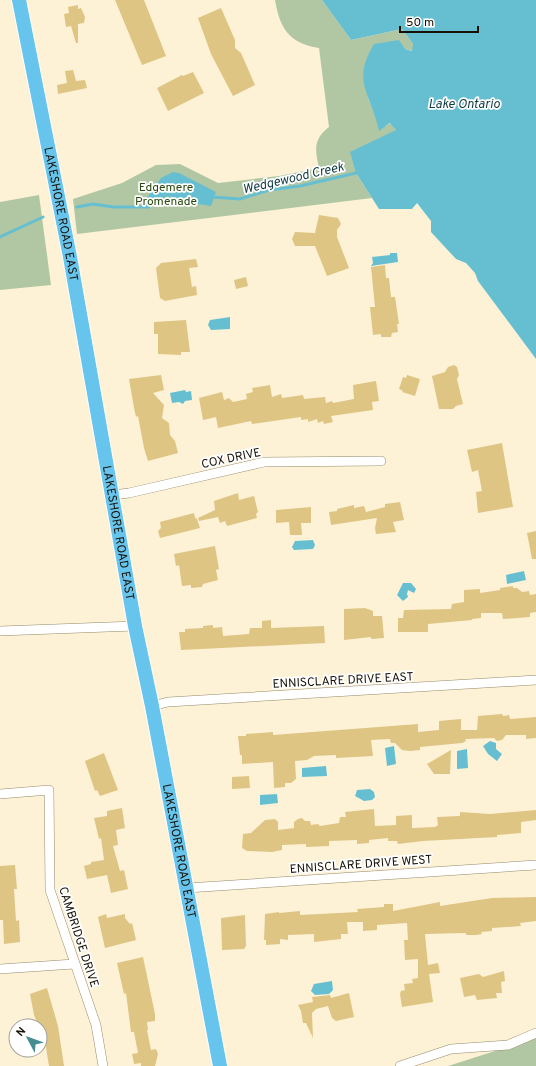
<svg xmlns="http://www.w3.org/2000/svg" width="536" height="1066" font-family="Overpass,sans-serif">
  <style>
    .green { fill: #b1c7a4 }
    .water { fill: #66bfd1 }
    .lines { fill: none; stroke-linecap: round; stroke-linejoin: round }
    .stream { stroke: #66bfd1; stroke-width: 3 }
    .building { fill: #dfc583 }
    .street-casing { stroke: #978a6a; stroke-width: 10 }
    .primary-casing { stroke: #fff; stroke-width: 16 }
    .street { stroke: #fff; stroke-width: 9 }
    .primary { stroke: #67c4ec; stroke-width: 14 }
    .labels { text-anchor: middle; stroke-width: 3.5; stroke-linejoin: round; paint-order: stroke }
    .park-label { font-size: 12px; fill: #294a0d; stroke: #fff }
    .street-label { font-size: 12px; fill: #161106; stroke: #fff }
    .water-label { font-size: 13px; font-style: italic; fill: #103a42; stroke: #fff }
  </style>
  <rect width="100%" height="100%" fill="#fdf2d6"/>
  <path class="green" d="M275 0H322L351 40 402 29 413 44V51L405 49 368 98 376 117 379 130 391 123 396 130 356 173 372 198 77 234 73 199 122 183 156 165 180 164 218 183 279 176 319 168C315 150 313 139 329 127L319 48C289 43 280 29 275 0Z
    M39 195 51 285 0 290V202Z
    M536 1038V1066H448Z"/>
  <path class="water" d="M322 0H536V359L478 281 475 273 466 263 456 259 431 232V221L417 203 412 209H379L356 173 350 152 396 130 390 123 379 131C371 93 351 82 374 44L399 40 405 49 412 51 413 44 402 29 351 40Z
    M173 172 179 173 216 192 211 206 185 202 167 196 148 209 144 202 161 178Z
    M390 253H397L398 262 371 266 373 263 372 257 390 255Z
    M230 317V329L211 330 208 325 210 320Z
    M185 390 186 392 191 391 192 400 185 401 183 404 179 402 172 403 170 393Z
    M313 540 315 545 313 549 294 550 292 547 295 541Z
    M524 571 526 580 507 584 506 575Z
    M403 583H411L416 589 414 593 408 590 407 594 408 597 403 601 397 595Z
    M490 741 496 743V749L502 754 497 761 488 754 483 746Z
    M394 746 396 764 387 766 385 748Z
    M467 749 468 768 457 769V751Z
    M326 766 327 776 302 777V768Z
    M370 789 374 792 375 797 372 800 364 801 355 796 357 790Z
    M277 794 278 803 260 805V795Z
    M332 981 333 990 329 994 315 995 311 991 314 984Z"/>
  <g class="lines">
    <path class="stream" d="M212 197 240 199 269 190 300 186 356 173
      M77 207 93 204 113 207H147L149 205
      M0 237 43 217"/>
  </g>
  <path class="building" d="M115 0H144L166 56 142 65Z
    M78 5V9L81 8 85 17 84 23 78 24V43H76L71 26 66 27 64 14 69 13 68 7Z
    M221 8 235 40V48L241 53 255 85 233 96 211 54 198 18Z
    M73 70 76 81 85 80 87 88 58 94 57 85 67 83 65 71Z
    M193 72 204 93 168 111 157 88 182 75 183 76Z
    M319 215 338 218 341 224 337 230V237L349 268 327 276 315 246H295L292 239 295 232 315 233Z
    M196 259 198 267 189 268 192 287 196 286 197 295 165 301 160 298 156 268 161 263Z
    M385 265 386 278H389L391 297H395L399 324H397L398 332 392 333 391 337H381V334L373 335 370 307H375L371 267Z
    M246 277 248 286 236 289 234 280Z
    M186 320 190 352H181V355L158 354V334H154V322Z
    M454 365 457 367 459 375 457 379 463 404 456 406 453 409H439L432 376 445 372 448 367Z
    M161 375 164 390 153 393 164 405 162 418 169 423 170 435 175 441 178 453 148 461 144 448 138 416 136 417 134 408 129 379Z
    M407 375 420 379 415 396 402 392 403 391 399 389 403 377 406 378Z
    M376 381 379 401 372 402 373 410 331 416 333 422 324 424 323 421 318 423 317 419 308 422V419L301 420V417L252 424 251 421 218 428 216 417 203 420 199 398 222 392 224 400 229 398 233 402 247 399 246 394 253 392 252 388 270 385 272 397 281 394 282 398 303 395 304 399 325 397 326 403 332 401 333 403 354 399 353 385Z
    M502 443 513 507 478 513 476 492 482 491 478 470 472 472 467 450Z
    M238 493 239 500 254 496 258 512 256 514 257 518 227 526 225 521 220 523 218 517 199 521 198 518 215 510 214 501Z
    M400 502 404 520 393 522 396 532 376 534 375 528 377 518 331 525 329 512 337 511V509L354 505V508L364 506 366 512 385 507V504Z
    M311 507V523H301L302 535H290L289 522 276 523V510Z
    M194 513 195 518 197 519 200 528 160 538 158 531 161 528 160 522Z
    M536 531V559H532L527 533Z
    M215 546 219 569 216 570 218 580 203 584 202 587 191 588V585L182 586 179 565 176 566 174 554Z
    M513 586V588H517L522 592 529 591 530 595 536 594V612L530 613V617L503 619 502 613H481V618L472 619V620L428 624V632H398V618H403L404 610 451 609 452 604 464 602V590L480 589V593L500 590V588Z
    M365 608 373 611V616H382L384 638 371 639V637L344 640V609Z
    M271 620V628L324 626 325 643 181 650 179 632H185V629L203 628V626L213 625V628L222 627 223 636 249 634 250 628H262V621Z
    M502 714 503 716 509 715 510 719 536 717V738L526 739V735H506L502 740 497 741 494 738 465 739 466 741 462 743 420 747V750L410 751 402 750 395 743H391L390 739 371 740 373 756 336 758V755L314 756 307 760 295 761 296 779 291 783H285V787L274 788 273 762 242 764V755H240L238 736H246V734L273 732V735L418 724V732L439 730V721L461 719V730H477L478 716Z
    M451 750 450 774H434L427 764Z
    M104 753 118 790 100 796 97 790 95 791 85 761Z
    M249 776 250 788 232 789V777Z
    M122 808 125 828 116 830 118 845 113 846 120 871 124 870 128 889 111 893 107 875 87 879 84 866 91 864V862L104 860 101 838 99 839 94 818 107 816V811Z
    M374 809 375 826 396 825V816L412 815V828L435 827 438 825 437 817 460 816V812L490 814 536 810V820L521 822V833L497 835V837L423 841 398 844 397 841H388V838L369 840V843L357 844V840L329 841V846L306 847V844L282 845V850L272 852 247 851 242 848 243 834 251 833 265 820 275 819 278 822V830L294 828V822L298 819 302 818 305 821H310L311 825 318 824 320 826 339 823 340 817H346L345 812Z
    M15 865 17 889H14L16 921 19 920 20 942 4 944 3 920H0V866Z
    M536 897V921L520 923 521 926 492 928V931L481 932 482 934 476 935H466V933L425 934 428 965 438 963 440 973 429 974 433 1002 402 1007 400 994 401 991 405 990 404 984 413 983 412 979 418 978V959L405 960 404 940H408L407 923 377 925V930L363 931V922H347L348 934H341V939L314 942V934L288 935V940L280 939V944L266 945V940H264L265 914 279 912V913L300 911V915L358 912 357 909 384 907V904H393V911L440 902V906L492 898Z
    M106 914 107 918 125 914V918L130 924 132 923 136 940 105 948 98 917Z
    M245 915 246 946 244 949 222 950 221 918Z
    M143 957 155 1014V1021L147 1022 148 1030H147L151 1050 156 1049 158 1054 155 1066H141V1063L134 1064 132 1054 138 1053 134 1032H131L126 993 124 994 117 963Z
    M504 971 505 981 501 982 502 993H496L497 998 477 1000 475 995 464 997 460 978 479 974 483 977Z
    M47 988 58 1026 64 1066H49L43 1029 40 1030 34 1015 30 994Z
    M349 993 354 1017 336 1021 332 1018 328 1006 316 1009 312 1013 313 1038 306 1023H303L301 1011 298 1005 313 1002 312 997 330 995 331 998Z"/>
  <g class="lines">
    <defs>
      <path id="street" d="M113 495 129 493 264 462 381 461
        M0 631 135 626
        M152 706 168 702 536 680
        M0 794 49 790 50 890 96 1025 103 1066
        M187 888 536 865
        M0 969 74 964
        M400 1066 451 1049 508 1045 536 1033"/>
      <g id="primary">
        <path id="s1" d="M19 0 70 257 135 626 152 706 220 1066"/>
      </g>
    </defs>
    <use href="#street" class="street-casing"/>
    <use href="#primary" class="primary-casing"/>
    <use href="#street" class="street"/>
    <use href="#primary" class="primary"/>
  </g>
  <g class="labels">
    <g class="park-label">
      <text x="166" y="191">Edgemere<tspan x="166" dy="14">Promenade</tspan></text>
    </g>
    <g class="street-label">
      <text dy="4" stroke="none"><textPath href="#s1" startOffset="218">LAKESHORE ROAD EAST</textPath></text>
      <text transform="translate(231 458) rotate(-12)" y="4">COX DRIVE</text>
      <text dy="4" stroke="none"><textPath href="#s1" startOffset="542">LAKESHORE ROAD EAST</textPath></text>
      <text transform="translate(343 680) rotate(-3)" y="4">ENNISCLARE DRIVE EAST</text>
      <text dy="4" stroke="none"><textPath href="#s1" startOffset="866">LAKESHORE ROAD EAST</textPath></text>
      <text transform="translate(361 864) rotate(-4)" y="4">ENNISCLARE DRIVE WEST</text>
      <text transform="translate(79 937) rotate(72)" y="4">CAMBRIDGE DRIVE</text>
    </g>
    <g class="water-label">
      <text x="464" y="108">Lake Ontario</text>
      <text transform="translate(293 177) rotate(-13)" y="5">Wedgewood Creek</text>
    </g>
  </g>
  <g transform="translate(28 1038) rotate(311)"><circle r="19" fill="#ffffff" stroke="#a2a09b"/>
  <path d="M0-3L7 15L0 10L-7 15Z" fill="#458d90"/>
  <text y="-6" font-size="11" font-weight="bold" text-anchor="middle" fill="#161106">N</text>
  </g>
  <path d="M400 26v6h78v-6" fill="none" stroke="#161106" stroke-width="2"/>
  <text x="406" y="26" font-size="12" fill="#161106" stroke="#ffffff" stroke-width="3" paint-order="stroke">50 m</text>
</svg>
